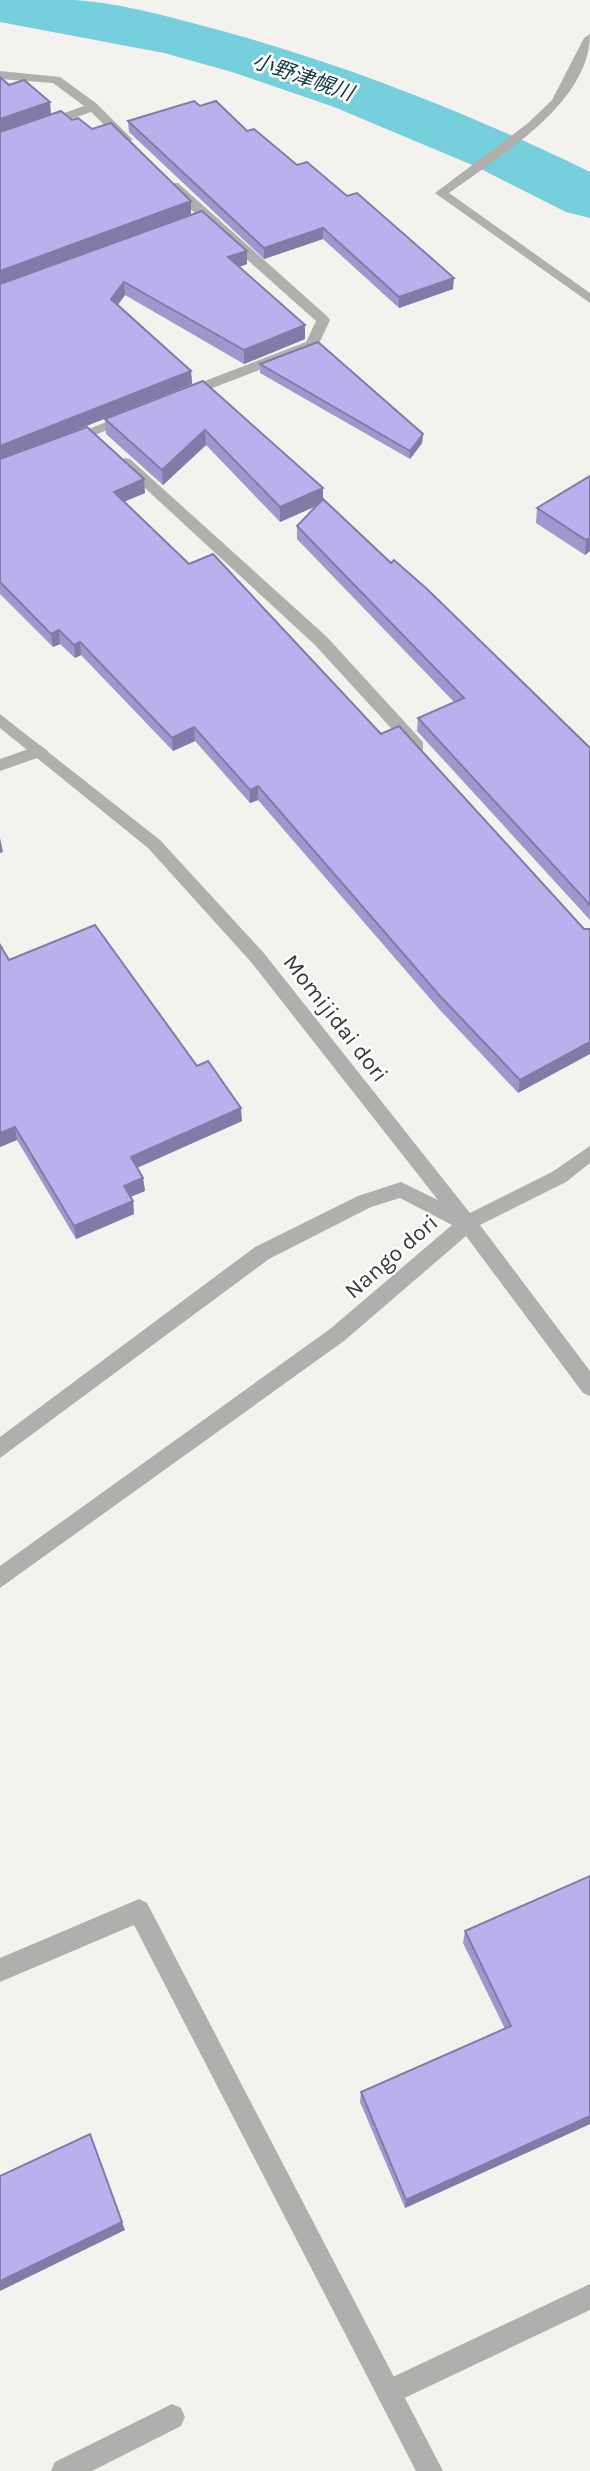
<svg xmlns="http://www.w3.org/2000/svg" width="590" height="2471" font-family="Karla,'Noto Sans JP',sans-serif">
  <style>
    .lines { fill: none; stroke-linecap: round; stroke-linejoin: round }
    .river { fill: #76cfdc; fill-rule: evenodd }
    .service { fill: #b1afae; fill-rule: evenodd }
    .minor { fill: #b1afae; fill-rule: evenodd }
    .tertiary { fill: #b1afae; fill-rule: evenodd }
    .wall { fill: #9f97cd }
    .shaded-wall { fill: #827ba7 }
    .building { fill: #b9b0ee; stroke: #827ba7; stroke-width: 2 }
    .labels { text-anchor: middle; stroke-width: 5; stroke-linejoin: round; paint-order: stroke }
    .far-water-label { font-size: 21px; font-style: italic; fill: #0f3a40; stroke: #fff }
    .street-label { font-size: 23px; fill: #3a3a38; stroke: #fff }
  </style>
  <rect width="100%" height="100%" fill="#f3f2ef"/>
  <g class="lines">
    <path class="river" d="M0 0C25 0 50 0 74 0 122 3 173 18 219 30 347 65 471 114 590 172V218L566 212 477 167 334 107 232 72 164 53 0 22Z"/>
    <path class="service" d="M590 34C590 104 499 156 449 193L590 293V303L435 193 527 124 552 100 584 38Z
      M590 2284V2310L398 2401 389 2405 380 2401 376 2392 380 2383Z
      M172 2404 181 2408 185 2417 181 2426 92 2471H51L55 2462Z"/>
    <path class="minor" d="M0 71 60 77 97 104 133 140 123 143 91 112 0 144V136L84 106 53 83 0 79Z
      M168 183H178L328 317 330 320 317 348 189 397H179V391L306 342 316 321 168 189Z
      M130 412 137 416 135 419 72 444H62L60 441Z
      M125 458 130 459 327 637 423 742V750H411L315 645 120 465 118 462Z
      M40 745 48 751 46 755 0 771V759Z
      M139 1899 147 1903 443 2471H416L134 1925 0 1982V1958Z"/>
    <path class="tertiary" d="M0 714 160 840 263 952 470 1213 552 1172 590 1146V1163L566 1182 480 1225 590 1371V1396L583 1393 466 1236 344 1341 0 1588V1566L330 1329 452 1225 400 1198 371 1207 269 1259 0 1458V1437L255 1247 358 1196 401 1182 438 1200 251 962 148 848 0 728Z"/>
  </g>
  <path class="wall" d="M0 77 51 115 72 120 92 129 191 201V215L247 264 239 267 305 339 244 364 125 295 118 305 191 371 192 384 29 449 145 493 124 502 189 564 381 734 584 929 518 1093 439 1009 258 800 250 803 195 741 173 751 81 655 75 658 60 644 53 647 0 594Z
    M200 106 247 131 297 165 347 196 453 289 399 308 323 239 264 259 129 132 128 121Z
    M260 364 423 434 422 443 410 459 260 373Z
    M203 381 323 488V500L590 748V920L417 731 418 718 454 702 297 539V526L316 506 280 522 206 445 163 485 106 434 105 419Z
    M590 476V551L585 555 536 523 537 508Z
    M9 960 197 1066 242 1121 137 1168 143 1178 145 1191 130 1197 133 1201 134 1214 76 1239 17 1140 0 1147Z
    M465 1931 590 2124 405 2208 360 2102 361 2092 505 2029 463 1943Z"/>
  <path class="shaded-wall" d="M50 102 51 115 0 133V119Z
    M191 201V215L0 285V271Z
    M323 228V239L264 259V248Z
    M247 251V264L228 271V257Z
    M454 278 453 289 399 308V297Z
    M124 282 125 295 112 312 111 299Z
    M305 325V339L244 364V350Z
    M191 371 192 384 0 460V446Z
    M205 430 206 445 163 485 162 470Z
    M423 434 422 443 410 459V451Z
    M144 479 145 493 115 505 114 492Z
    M323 488V503L280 522V507Z
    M590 538V551L585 555 586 540Z
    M59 630 60 644 53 647 51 634Z
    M80 642 81 655 75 658 74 645Z
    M194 727 195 741 173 751 172 738Z
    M258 786V800L250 803V790Z
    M0 838 3 852 0 853Z
    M590 1042V1054L518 1093 520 1080Z
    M241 1108 242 1121 132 1170 131 1157Z
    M15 1127 17 1140 0 1147V1133Z
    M143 1178 145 1191 125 1199 124 1186Z
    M133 1201 134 1214 76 1239 74 1226Z
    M590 2116V2124L405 2208 406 2200Z
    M122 2222 125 2230 0 2291V2281Z"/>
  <path class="building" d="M0 77 9 85 24 80 50 102 0 119Z
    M194 101 200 106 216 101 247 131 254 129 297 165 307 162 347 196 357 193 454 278 399 297 323 228 264 248 128 121Z
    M61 111 72 120 78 118 92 129 111 123 191 201 0 271V132Z
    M202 211 247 251 228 257 305 325 244 350 124 282 111 299 191 371 0 446V284Z
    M318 342 423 434 410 451 260 364Z
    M203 381 323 488 280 507 205 430 162 470 105 419Z
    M87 427 144 479 114 492 189 564 213 554 381 734 399 726 584 929H590V1042L520 1080 440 996 258 786 250 790 194 727 172 738 80 642 74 645 59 630 51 634 0 582V459Z
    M590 476V538L586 540 537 508Z
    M323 499 391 563 394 560 427 589 590 748V905L418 718 464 698 297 526Z
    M95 925 197 1066 208 1061 241 1108 131 1157 143 1178 124 1186 133 1201 74 1226 15 1127 0 1133V945L9 960Z
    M590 1876V2116L406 2200 361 2092 511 2026 465 1931Z
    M90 2134 122 2222 0 2281V2176Z"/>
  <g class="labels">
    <g class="far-water-label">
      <text transform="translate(303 77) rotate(19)" y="7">小野津幌川</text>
    </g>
    <g class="street-label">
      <text transform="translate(336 1018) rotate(52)" y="8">Momijidai dori</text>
      <text transform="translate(391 1256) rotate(-41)" y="8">Nango dori</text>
    </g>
  </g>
</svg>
